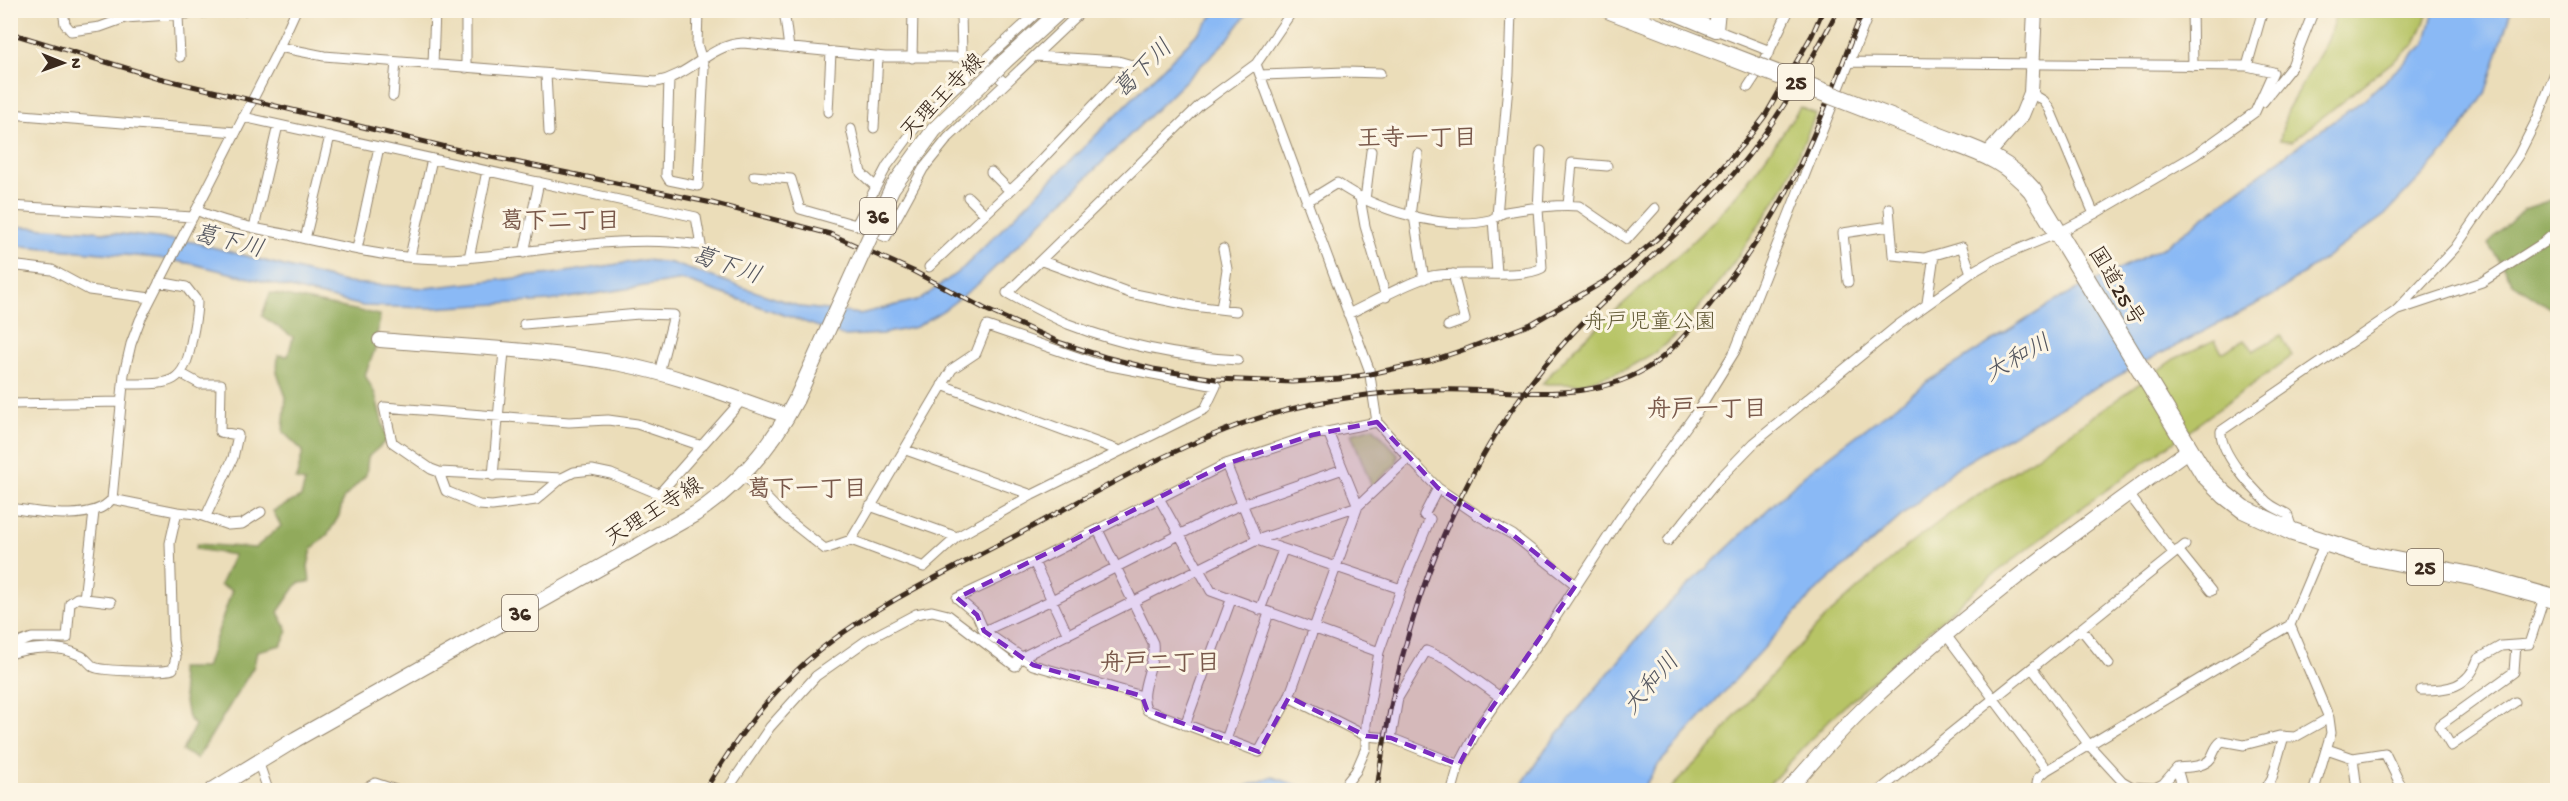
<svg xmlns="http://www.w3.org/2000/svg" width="2568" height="801" font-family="'Gochi Hand','Klee One',sans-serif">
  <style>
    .green { fill: #b7c466; stroke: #797742; stroke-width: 1.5 }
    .forest { fill: #91aa5b; stroke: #666a3c; stroke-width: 1.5 }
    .water { fill: #8ab9f5; stroke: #62728a; stroke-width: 1.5 }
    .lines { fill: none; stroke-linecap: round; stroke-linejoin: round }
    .street-casing { stroke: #93846c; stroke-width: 11 }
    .secondary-casing { stroke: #93846c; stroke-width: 16 }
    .primary-casing { stroke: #93846c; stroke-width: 17 }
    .highway-casing { stroke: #93846c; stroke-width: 20 }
    .street { stroke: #fff; stroke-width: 9 }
    .secondary { stroke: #fff; stroke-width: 14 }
    .primary { stroke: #fff; stroke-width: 15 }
    .highway { stroke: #fff; stroke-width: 18 }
    .rail-casing { stroke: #3b2a1e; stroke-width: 5 }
    .rail { stroke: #fcf5e5; stroke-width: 3; stroke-dasharray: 9; stroke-linecap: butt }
    .primary-bridge-casing { stroke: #93846c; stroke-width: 17; stroke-linecap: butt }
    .highway-bridge-casing { stroke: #93846c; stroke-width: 20; stroke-linecap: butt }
    .primary-bridge { stroke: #fff; stroke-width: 15 }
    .highway-bridge { stroke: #fff; stroke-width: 18 }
    .marked { fill: #7b2cbf; fill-opacity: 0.2; stroke: #7b2cbf; stroke-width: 4.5; stroke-dasharray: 12 8; stroke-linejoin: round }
    .labels { text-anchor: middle; stroke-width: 6; stroke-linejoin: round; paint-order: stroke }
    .shield { fill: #fcf5e5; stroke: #75675a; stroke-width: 1.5 }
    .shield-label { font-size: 21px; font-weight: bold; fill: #3b2a1e }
    .street-label { font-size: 22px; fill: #3b2a1e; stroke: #fcf5e5 }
    .park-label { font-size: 22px; fill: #605834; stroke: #fcf5e5 }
    .water-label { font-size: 24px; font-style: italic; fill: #53555e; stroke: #fcf5e5 }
    .neighbourhood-label { font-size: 24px; font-weight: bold; fill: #79584a; stroke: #fcf5e5 }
  </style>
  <rect width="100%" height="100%" fill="#fcf5e5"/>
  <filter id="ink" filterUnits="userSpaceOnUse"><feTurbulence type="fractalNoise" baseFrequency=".0167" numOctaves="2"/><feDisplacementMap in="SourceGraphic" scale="12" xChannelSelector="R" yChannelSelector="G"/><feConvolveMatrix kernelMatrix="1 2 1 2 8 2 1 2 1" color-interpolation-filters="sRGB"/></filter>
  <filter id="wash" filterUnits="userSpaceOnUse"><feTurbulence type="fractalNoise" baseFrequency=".008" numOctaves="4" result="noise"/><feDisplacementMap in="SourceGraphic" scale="24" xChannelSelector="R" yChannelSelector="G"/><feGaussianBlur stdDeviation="1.35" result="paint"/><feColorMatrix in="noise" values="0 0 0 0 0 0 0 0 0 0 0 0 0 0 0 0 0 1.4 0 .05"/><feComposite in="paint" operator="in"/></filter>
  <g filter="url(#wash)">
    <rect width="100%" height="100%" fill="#ebddb9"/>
    <path class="green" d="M2337 11H2429L2415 44 2292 141 2280 140 2287 110 2327 42Z
      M1800 107 1816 114 1785 185 1768 212 1723 278 1672 339 1656 352 1624 370 1580 384H1542C1588 329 1647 286 1698 236 1738 198 1770 153 1800 107Z
      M2281 335 2292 356 2058 525 1979 586 1828 721 1764 790H1669L1718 740 1732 719 1823 620 1898 553 1960 506 2027 463 2174 359 2215 340 2222 353 2244 340 2253 351Z
      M1373 427 1398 454 1397 463 1372 487 1351 433Z"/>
    <path class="forest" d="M2557 198V308L2552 309 2513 283 2488 243 2524 209Z
      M270 293 380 315 375 349 365 375 375 394 387 440 368 457 366 475 343 499 339 516 328 534 312 549 308 566 310 582 298 583 278 612 288 631 281 645 257 651 254 666 197 759 182 751 195 725 188 718 179 668H206L232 590 220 585 234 555 196 549 197 544 255 548 281 526 273 511 301 497 305 482 296 480 303 451 283 432 286 397 277 373 278 355 288 356 293 337 262 316Z"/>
    <path class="water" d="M1217 11H1249L1228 39 978 284 944 310 916 327 882 334 845 336 683 280 549 301 432 308 363 306 193 264 158 258 11 245 10 226 85 230 193 242 348 283 426 288 552 274 645 260 671 263 801 307 860 314 921 299 962 269 1199 32Z
      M2434 11H2511L2485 94 2448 148 2385 215 2272 296 2079 396 1956 468 1814 593 1658 765 1642 790H1518L1546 748 1657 615 1804 475 1927 382 2062 297 2166 246 2280 159 2363 100 2425 44Z
      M1273 777 1306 788 1307 790H1243L1246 786Z"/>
  </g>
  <g filter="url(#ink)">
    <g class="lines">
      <defs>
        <path id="street" d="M63 10 65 24 71 31 100 27 125 18 245 10
          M784 10 789 48
          M2192 10 2193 66
          M961 13 962 57
          M178 16 180 57
          M1716 30 1770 51
          M279 47 324 56 656 82C692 75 709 45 743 43L885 57H977L1005 83
          M912 58 913 10
          M1850 62 2247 66 2263 10
          M1256 64 1369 369 1377 422 1409 458 1438 488 1479 516 1513 535 1576 585
          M433 65 435 10
          M466 68V14
          M546 74 549 132
          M1260 75 1346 72 1380 73
          M669 79 666 175 669 180 698 186 704 67 697 44 698 10
          M1748 87 1763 64 1789 10
          M2031 93 2044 101 2050 110 2094 214
          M393 96 396 62
          M2263 102 2292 66 2314 10
          M828 112 831 52
          M10 114 236 132
          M874 128 878 56
          M851 129 861 173 876 187
          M991 172 1010 191
          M754 176 791 179 800 209 856 225 886 237 923 169 948 138 1083 10
          M968 197 985 214
          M1360 198 1365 226 1386 297
          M1365 200 1371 151
          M1306 202 1337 183C1375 210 1443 231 1490 220 1496 218 1500 213 1506 212 1529 208 1557 204 1579 206L1627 239 1655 208
          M1568 205 1572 163 1607 166
          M10 206 193 217
          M1889 208 1893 255 1924 258 1962 247 1971 273
          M196 210C227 224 260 229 293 236 348 248 407 263 465 258 543 252 622 233 701 245L696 217 243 117
          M1410 216 1418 154
          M1414 216 1424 279
          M1497 216 1509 73 1511 10
          M1493 219 1497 273
          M856 225 887 166 924 116 1040 10
          M254 228 278 125
          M305 239 330 136
          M357 249 379 147
          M524 253 539 182
          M410 256 432 159
          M469 258 487 171
          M1042 261 1130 293 1193 306 1236 311
          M10 265 52 270 89 290 151 298
          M929 267 1029 173 1132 65 1118 61 1035 56
          M1848 282 1843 233 1890 226
          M1927 303 1934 255
          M1221 309 1227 269 1223 249
          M2398 310 2482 282 2543 243 2558 230
          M1348 314C1372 303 1407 282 1432 276 1461 270 1520 280 1542 268L1538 209 1541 151
          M524 324 639 314 674 315 659 373
          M1448 326 1465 320 1453 274
          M1238 360C1181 357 1122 345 1068 324 1047 315 1027 304 1007 293L1200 105 1256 64 1293 10
          M182 374 200 384H221L220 432 238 435 233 458 206 516
          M123 384C163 383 184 390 191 343 194 329 197 315 197 301L186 287 159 282
          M942 385 1120 451
          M10 404 121 402
          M702 446 637 424 608 420 569 422 384 407 392 442 431 469 439 472 562 478 574 472 592 470 611 474 659 494 742 400
          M906 450 1032 495
          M1226 464 1257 540 1401 589
          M439 472 446 491 479 505 492 506 536 500 562 478
          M743 474 786 518 825 549 851 540 924 567 957 537 1032 495 1205 409 1216 386 1095 363 987 326 976 353 952 369 851 540
          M493 476 504 351
          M2128 493 2174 554
          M1159 498 1211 591 1379 652
          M112 499 177 512 197 514 228 525 242 524 261 512
          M870 506 957 537
          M10 508C38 512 93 523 112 499L124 374 131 344 140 320 275 56 296 10
          M1098 530 1153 643C1156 666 1136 691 1147 710L1259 752 1289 697 1358 506 1409 458
          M2293 532 2287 514C2280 510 2272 507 2267 502 2251 487 2220 453 2221 431L2396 311 2455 248 2518 156 2538 117 2558 65
          M1668 541 1718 480 1754 443 1897 326 1971 273 1995 259 2058 233 2094 214 2195 155 2255 112 2273 72 2247 66
          M2178 550 2211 591
          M1034 562 1068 635
          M84 599 94 512
          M1260 610 1283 550
          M2081 629 2109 664
          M984 631 1052 600 1218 515 1243 504 1343 469
          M1946 635 2047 770
          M10 646 32 638H67L70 603 77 598 111 602
          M10 654C32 647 58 645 79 655 86 657 88 663 94 667 101 671 164 673 173 669L176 657 173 640 170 543 177 512
          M2032 668 2089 745 2122 781 2132 787 2155 788 2163 784 2177 768C2187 767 2204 768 2211 758 2215 751 2215 746 2222 741L2244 745 2279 736 2295 737 2329 718
          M2421 690C2448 690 2468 688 2478 659L2501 646 2529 644 2545 595
          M1142 696 1033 665 984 631 977 615 957 598 1034 562 1226 464 1312 435 1377 422
          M1289 697 1366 736 1391 738 1459 765
          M2515 702 2451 746 2439 726 2514 672 2516 645
          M1185 725 1231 600
          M1391 738 1398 698 1426 651 1450 661 1500 697
          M1226 740 1269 613
          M2327 749 2353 758 2385 753 2403 790
          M2353 758 2357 790
          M258 761 268 790
          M2177 768 2183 790
          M363 790 375 783 396 790
          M727 790 770 727 816 676 867 640 916 614 932 611 948 615 1015 666 1020 658 1257 540 1358 506 1328 432
          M1341 790 1356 771 1366 748V724L1379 652 1401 589 1430 519 1424 515 1438 488
          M1452 790 1459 765 1480 725 1542 638 1619 520 1699 409 1735 351 1870 10
          M1880 790 2185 545
          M2036 790 2038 778 2047 770 2290 625
          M2265 790 2272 778 2284 736
          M2314 790 2331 733 2329 718 2290 625 2325 542"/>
        <path id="secondary" d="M1667 10 1716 30 1718 10
          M1988 154 2022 115 2031 93 2035 10
          M380 340C460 347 542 349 621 364 678 375 732 397 787 416
          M1788 790C1814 761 1840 730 1868 704 1968 609 2079 529 2190 449"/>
        <path id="primary" d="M1004 62 1061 10
          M213 790 296 739 695 514C738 485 772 446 796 400"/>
        <path id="highway" d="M1610 10 1639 21
          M1953 142C1987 154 2008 163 2032 190L2205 475 2225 495 2243 509 2293 532 2365 555 2476 577 2558 600"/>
      </defs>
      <use href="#street" class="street-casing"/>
      <use href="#secondary" class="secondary-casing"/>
      <use href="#primary" class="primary-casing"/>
      <use href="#highway" class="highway-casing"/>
      <use href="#street" class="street"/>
      <use href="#secondary" class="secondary"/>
      <use href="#primary" class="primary"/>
      <use href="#highway" class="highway"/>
      <defs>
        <path id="rail" d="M10 33 159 78 467 152 712 203 830 234 913 271 987 310 1061 343 1105 357 1153 369 1216 379 1292 382 1339 379 1370 374 1430 361 1466 349 1531 324 1610 278 1665 232 1745 142 1765 116 1812 35 1823 10
          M705 790C736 738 776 684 825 646 882 602 949 571 1013 537 1084 499 1154 457 1228 429 1273 411 1320 401 1367 395 1400 391 1432 389 1465 390 1529 391 1598 403 1655 363 1679 345 1697 321 1716 297 1742 264 1767 229 1787 191 1817 134 1839 71 1863 10
          M1377 790C1398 624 1455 461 1571 335 1624 278 1685 231 1736 171 1777 122 1808 67 1838 10"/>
      </defs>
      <use href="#rail" class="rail-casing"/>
      <use href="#rail" class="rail"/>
      <defs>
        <path id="primary-bridge" d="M796 400 892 188 934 130 1004 62"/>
        <path id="highway-bridge" d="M1639 21 1953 142"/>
      </defs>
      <use href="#primary-bridge" class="primary-bridge-casing"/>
      <use href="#highway-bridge" class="highway-bridge-casing"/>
      <use href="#primary-bridge" class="primary-bridge"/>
      <use href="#highway-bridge" class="highway-bridge"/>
    </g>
  </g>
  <path class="marked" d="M1377 422 1438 488 1513 535 1576 585 1480 725 1459 765 1391 738 1366 736 1289 697 1259 752 1147 710 1142 696 1033 665 984 631 977 615 957 598 1226 464 1312 435Z"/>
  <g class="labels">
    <g class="shield">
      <rect x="1778" y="64" width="36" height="36" rx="4.5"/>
      <rect x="860" y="198" width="36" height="36" rx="4.5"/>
      <rect x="2407" y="549" width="36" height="36" rx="4.5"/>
      <rect x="502" y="595" width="36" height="36" rx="4.5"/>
    </g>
    <g class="shield-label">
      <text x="1796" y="89">25</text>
      <text x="878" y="223">36</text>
      <text x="2425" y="574">25</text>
      <text x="520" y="620">36</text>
    </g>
    <g class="street-label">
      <text transform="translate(941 95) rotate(-46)" y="8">天理王寺線</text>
      <text transform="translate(2118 285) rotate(59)" y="8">国道25号</text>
      <text transform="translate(653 510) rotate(-32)" y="8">天理王寺線</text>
    </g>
    <g class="park-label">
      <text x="1650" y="328">舟戸児童公園</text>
    </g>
    <g class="water-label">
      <text transform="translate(1142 68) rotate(-45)" y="8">葛下川</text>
      <text transform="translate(229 240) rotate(14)" y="8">葛下川</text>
      <text transform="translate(727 264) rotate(19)" y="8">葛下川</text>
      <text transform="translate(2017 357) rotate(-29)" y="8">大和川</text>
      <text transform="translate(1650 683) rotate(-49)" y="8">大和川</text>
    </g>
    <g class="neighbourhood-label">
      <text x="1417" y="145">王寺一丁目</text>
      <text x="560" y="228">葛下二丁目</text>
      <text x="1707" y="416">舟戸一丁目</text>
      <text x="807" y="496">葛下一丁目</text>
      <text x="1160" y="670">舟戸二丁目</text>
    </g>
  </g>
  <rect width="2568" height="801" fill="none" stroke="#fcf5e5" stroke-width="36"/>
  <g transform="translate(63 63) rotate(91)" stroke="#fcf5e5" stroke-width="4.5" paint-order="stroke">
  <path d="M0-4.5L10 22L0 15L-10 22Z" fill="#3b2a1e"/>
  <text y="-9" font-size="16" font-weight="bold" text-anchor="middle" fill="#3b2a1e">N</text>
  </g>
</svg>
